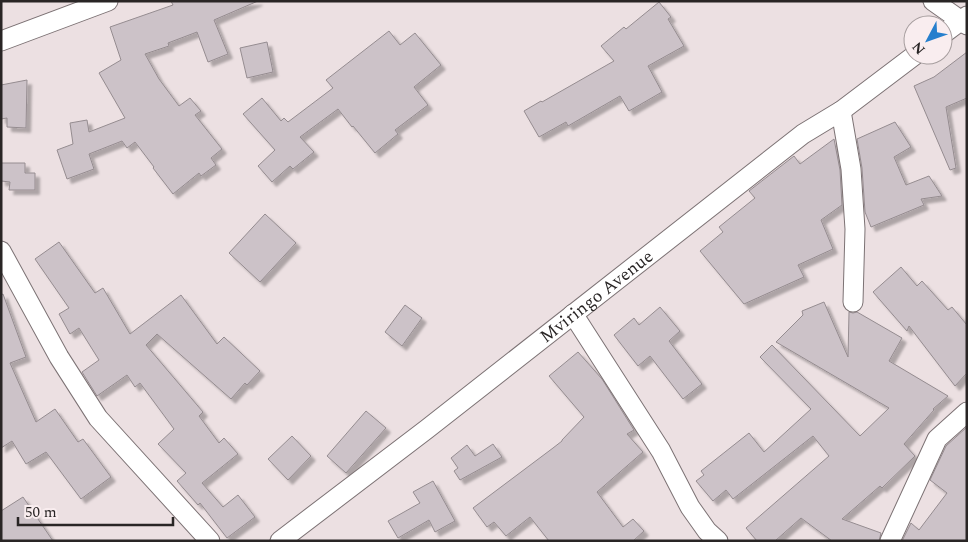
<svg xmlns="http://www.w3.org/2000/svg" width="968" height="542" font-family="Spectral,serif">
  <style>
    .building { fill: #ccc2c8; stroke: #958c90; filter: url(#shadow) }
    .lines { fill: none; stroke-linecap: round; stroke-linejoin: round }
    .street-casing { stroke: #7c7274; stroke-width: 21 }
    .street { stroke: #fff; stroke-width: 19 }
    .labels { text-anchor: middle; stroke-width: 4; stroke-linejoin: round; paint-order: stroke }
    .street-label { font-size: 18px; fill: #292525; stroke: #f9edef }
  </style>
  <defs>
    <filter id="shadow"><feDropShadow dx="4.5" dy="4.5" stdDeviation="1" flood-color="#0004"/></filter>
  </defs>
  <rect width="100%" height="100%" fill="#ece0e2"/>
  <path class="building" d="M171 1H258L214 20 228 54 208 62 197 32 168 43 169 46 145 54 159 79 179 106 190 98 201 111 195 115 222 149 211 158 216 165 201 176 199 173 173 194 153 168 154 167 135 142 127 148 122 141 89 154 94 169 67 179 57 150 73 144 70 123 87 120 89 132 125 118 99 73 121 60 110 27 173 5Z
    M659 2 671 17 668 19 684 46 648 66 662 92 629 111 620 96 568 126 566 122 539 137 524 111 541 101 542 102 614 61 601 46 624 27 626 29Z
    M389 31 400 45 415 33 441 65 414 87 428 105 395 130 398 134 375 153 353 126 352 127 338 109 300 137 314 152 293 169 290 166 272 182 258 166 275 150 243 114 262 98 281 121 284 118 288 122 333 88 326 80Z
    M267 42 273 72 247 78 240 48Z
    M967 52V98L946 107 956 168 950 170 914 86 934 77Z
    M27 80 26 128 7 127V118L1 119V85Z
    M895 122 911 147 894 157 906 185 929 176 942 196 921 199 924 205 871 227 865 212 862 168 857 139Z
    M834 139 840 170 842 205 821 220 833 249 798 265 804 277 744 304 700 251 723 232 719 227 755 198 749 191 794 156 800 164Z
    M1 163H25V173H35V190H9L10 182 1 181Z
    M265 214 296 243 260 282 229 253Z
    M59 242 95 293 103 288 130 334 181 295 217 344 224 337 260 371 247 385 245 383 231 399 157 334 146 345 203 412 199 416 219 443 224 438 238 454 202 483 223 507 238 495 255 517 227 538 200 503 198 505 177 481 186 473 158 444 174 429 140 383 135 387 127 375 97 396 82 372 99 360 79 328 70 334 59 314 69 308 35 259Z
    M901 267 917 286 922 281 948 310 952 307 967 325V373L955 386 909 326 907 331 873 292Z
    M3 294 26 357 10 363 36 422 55 409 78 442 83 439 111 477 81 499 46 452 26 464 12 441 1 448V295Z
    M824 302 848 357 849 312 853 313 857 312 902 338 889 361 948 396 933 409 934 410 904 444 915 456 882 488 880 486 842 519 881 533 879 541H832L801 518 775 541H757L746 528 829 456 813 436 733 499 726 490 713 501 696 481 704 475 701 471 749 433 764 452 811 409 760 357 772 345 860 436 889 408 776 342 803 315 802 311Z
    M405 305 422 318 402 346 385 332Z
    M660 307 680 331 669 341 702 384 683 399 650 356 638 366 614 335 634 318 639 325Z
    M578 352 602 379 634 430 627 434 643 452 597 492 623 527 633 519 644 531 633 541H549L530 517 506 536 494 522 487 527 473 508 553 448 562 441V440L584 417 549 376Z
    M366 411 386 428 346 473 327 456Z
    M967 427V541H902L911 523 919 530 947 493 930 480 946 446Z
    M292 436 311 456 288 480 268 459Z
    M493 444 502 457 460 480 454 471 458 468 451 458 467 445 475 456Z
    M433 481 455 521 435 532 429 520 398 538 388 521 420 503 413 492Z
    M23 497 53 541H1V511Z"/>
  <g class="lines">
    <defs>
      <g id="street">
        <path d="M933 1 967 25"/>
        <path d="M943 34 967 16"/>
        <path d="M1 41 108 1"/>
        <path d="M841 111 851 169 855 229 853 302"/>
        <path d="M1 251 59 357 98 418 210 541"/>
        <path d="M573 314 661 451 690 507 707 531 718 541"/>
        <path id="s1" d="M280 541 427 429 803 134 841 111 915 55"/>
        <path d="M890 541 937 439 967 412"/>
      </g>
    </defs>
    <use href="#street" class="street-casing"/>
    <use href="#street" class="street"/>
  </g>
  <g class="labels">
    <g class="street-label">
      <text dy="6" stroke="none"><textPath href="#s1" startOffset="400">Mviringo Avenue</textPath></text>
    </g>
  </g>
  <rect width="968" height="542" fill="none" stroke="#292525" stroke-width="5"/>
  <g transform="translate(928 40) rotate(229)"><circle r="24" fill="#f9edef" stroke="#a69d9e"/>
  <path d="M0-4L9 19L0 12L-9 19Z" fill="#267fcd"/>
  <text y="-8" font-size="14" font-weight="bold" text-anchor="middle" fill="#292525">N</text>
  </g>
  <path d="M18 517v8h155v-8" fill="none" stroke="#292525" stroke-width="2.5"/>
  <text x="25" y="517" font-size="15" fill="#292525" stroke="#f9edef" stroke-width="4" paint-order="stroke">50 m</text>
</svg>
